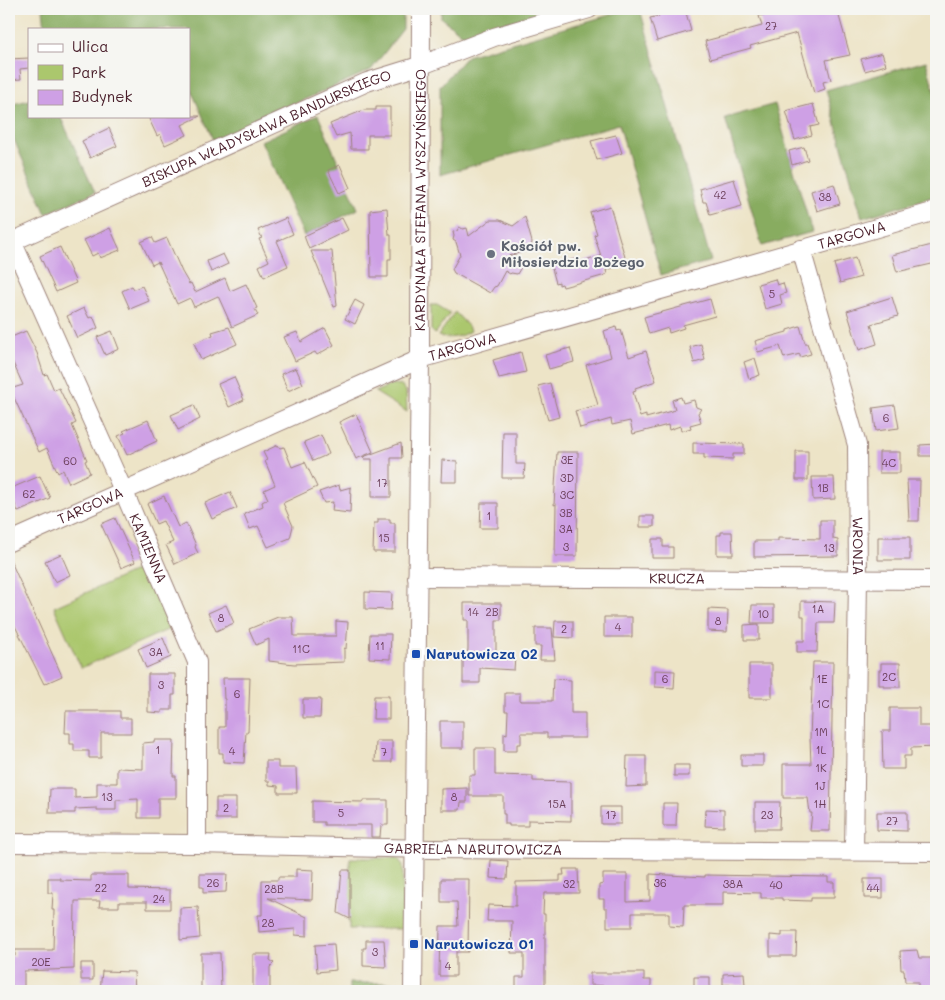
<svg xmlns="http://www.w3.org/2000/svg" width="945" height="1000" font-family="Mali,sans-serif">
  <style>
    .green { fill: #abc76d; stroke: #7a734c }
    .forest { fill: #88ac60; stroke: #696646 }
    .building { fill: #cea0e5 }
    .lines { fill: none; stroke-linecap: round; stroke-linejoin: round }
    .minor-casing { stroke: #9c8279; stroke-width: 20 }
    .minor { stroke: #fff; stroke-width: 18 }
    .worship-dot { fill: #6b7280; stroke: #f6f6f2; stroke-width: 2 }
    .transit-dot { fill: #1a4fb4; stroke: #f6f6f2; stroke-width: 2 }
    .labels { text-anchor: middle; stroke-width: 4; stroke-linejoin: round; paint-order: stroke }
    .number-label { font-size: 11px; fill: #6b3f5a }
    .street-label { font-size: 14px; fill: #4a1f2b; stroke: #f6f6f2 }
    .worship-label { font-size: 14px; font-weight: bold; fill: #5b616d; stroke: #f6f6f2; text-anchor: start }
    .transit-label { font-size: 14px; font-weight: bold; fill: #164399; stroke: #f6f6f2; text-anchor: start }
  </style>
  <rect width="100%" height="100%" fill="#f6f6f2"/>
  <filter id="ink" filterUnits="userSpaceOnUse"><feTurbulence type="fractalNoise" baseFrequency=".02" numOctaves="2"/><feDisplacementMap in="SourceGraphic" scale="10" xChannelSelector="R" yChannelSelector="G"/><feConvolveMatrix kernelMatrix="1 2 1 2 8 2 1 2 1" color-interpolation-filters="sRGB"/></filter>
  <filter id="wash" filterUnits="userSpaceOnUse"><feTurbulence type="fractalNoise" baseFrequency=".0096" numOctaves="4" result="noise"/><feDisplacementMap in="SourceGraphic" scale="20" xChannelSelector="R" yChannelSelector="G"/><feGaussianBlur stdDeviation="1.12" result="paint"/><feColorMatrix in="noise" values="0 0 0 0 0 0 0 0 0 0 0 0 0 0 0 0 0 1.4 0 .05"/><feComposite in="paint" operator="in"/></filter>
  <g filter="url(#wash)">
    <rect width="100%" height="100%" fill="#ede4c7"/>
    <path class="green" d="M431 305H437L450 313 435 334 431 330Z
      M455 312 468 326 470 331C461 337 447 340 438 336Z
      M393 384 401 385 406 391 407 412 375 392Z
      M146 566 174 627 81 668 54 607Z
      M350 858H397L403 865 402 929H349Z"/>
    <path class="forest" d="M43 9H403V29L371 70 213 140 189 85V29H45Z
      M441 9H554L463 35 441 18Z
      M630 9H640L711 261 661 275 619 124 440 175V86L467 56Z
      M926 61 936 97V196L862 218 826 90Z
      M29 100V116H60L95 192 46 214 9 128V105Z
      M775 104 812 232 762 246 725 118Z
      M318 115 358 209 304 236 261 141Z
      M349 983H402V991H349Z"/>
    <g id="blocks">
      <path class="building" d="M675 9H685L691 31 657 41 650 18 659 16 658 13Z
        M787 9H837L850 55 826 60 831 80 823 82 825 89 814 93 797 33 750 46 751 48 710 59 705 41 762 26 759 16Z
        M882 53 886 65 865 71 861 59Z
        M29 58V68L20 69 21 79 9 80V59Z
        M813 104 819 125 810 127 812 135 795 140 786 111Z
        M376 107H390V135H368V149H351L350 133 336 137 330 124 364 110H376Z
        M156 116H200L182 125 187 135 165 145 160 134 157 136 149 119Z
        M109 128 117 146 90 158 82 141Z
        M616 135 622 153 597 160 591 141Z
        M804 147 808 160 792 165 789 151Z
        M340 165 350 188 339 193 328 170Z
        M734 179 742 206 710 215 706 202H703L700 189Z
        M834 184 840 204 817 211 811 191Z
        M610 206 627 264 606 270 607 274 602 276 567 286 563 287 562 284 559 285V282L556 283 551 265 575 259 576 264 601 256 594 235 597 234 590 212Z
        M387 208 389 235H391V259H388V277H371L370 210Z
        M525 217 532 242 531 248 530 250 508 256 523 264 517 274 511 273 510 274 505 271 497 286 494 287 490 293 454 273 452 269 460 255 456 242 453 240 454 236 453 232 457 231 459 227 463 229 467 228 469 236 490 220H500L513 226Z
        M286 218 293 234 277 241 288 266 264 277 259 266 269 261 259 239 262 238 258 230Z
        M342 218 348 230 309 249 304 236Z
        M110 228 120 250 100 258 98 253 92 256 84 240Z
        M152 237 155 243 167 238 182 272 189 284 191 283 195 292 225 278 230 291 246 284 257 308 255 309 258 315 232 327 218 296 194 307 190 298 177 304 158 262 152 265 141 242Z
        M936 244V263L897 272 892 255Z
        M60 247 76 283 56 292 40 256Z
        M311 251H332L337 306 334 307Z
        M223 254 228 264 211 272 207 261Z
        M855 258 861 277 840 283 834 264Z
        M775 279 777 285 783 283 786 293 780 295 782 304 765 309 758 284Z
        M132 286 134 289 142 286 149 301 130 309 122 291Z
        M892 297 898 316 871 324 877 344 859 350 847 311Z
        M710 299 715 316 683 325 684 328 669 333 668 328 649 334 644 317Z
        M355 300 364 305 355 324 345 319Z
        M84 308 89 318 93 316 98 328 77 338 67 316Z
        M800 326 805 343H807L811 354 800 357V354L784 358 780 346 758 352 755 341 787 332V330Z
        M229 327 237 344 201 360 194 343 213 335 212 332Z
        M616 327 617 331 621 330 629 357 646 351 656 381 635 388 636 391 633 392 640 417 646 415V418L675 410 672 400 681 397 683 403 694 400 696 407 701 409 698 413 701 422 690 425 691 428 681 431 680 426 669 430 668 425 633 434 630 421 612 425 611 419 580 428 575 411 598 405 586 365 611 357 604 331Z
        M325 328 334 345 317 355 315 352 295 361 284 337 297 332 301 342Z
        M26 331 37 353 44 375 47 374 54 390 59 388 76 423 72 425 87 460 85 461 90 473 69 483 63 470 58 473 47 448 39 452 10 389 23 385 9 354V338Z
        M112 331 119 349 105 355 97 337Z
        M701 344 705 360 694 363 690 347Z
        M570 348 574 362 549 369 545 355Z
        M521 352 526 372 499 378 493 360Z
        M755 358 760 375 749 379 744 362Z
        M296 368 303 384 288 391 281 374Z
        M234 377 244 400 229 407 218 384Z
        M550 383 559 417 548 420 538 386Z
        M194 405 200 419 178 430 171 415Z
        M895 405 899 428 876 431 873 408Z
        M356 414 373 452 356 459 339 422Z
        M148 420 157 441 127 455 118 436 125 433 123 431Z
        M503 432H516V464H525L524 478H502Z
        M321 435 329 454 313 461 304 442Z
        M401 443 402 458H391V497H372V459H364L363 457Z
        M693 443 744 444V454H733V459L704 458V454H693Z
        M936 444V456H920V445Z
        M278 445 280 448 284 447 292 467 305 462 317 487 283 503 293 526 290 538 268 547 258 526 250 529 244 514 263 506 262 502 268 499 264 490 275 485 265 461 267 460 263 452Z
        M796 451H808V480H796Z
        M557 452H578L577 556H555L556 504 554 505Z
        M879 452H900V473H879Z
        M442 460 457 461V482H441Z
        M40 476 50 498 18 512 9 489Z
        M812 477H834L835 499 813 500Z
        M907 480H920L919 521H909Z
        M339 485 340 490 351 487 350 513 332 511 333 502 324 503 319 492Z
        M230 492 237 508 212 519 205 503Z
        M164 496 178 527 186 523 196 545 195 547 198 553 175 564 166 545 173 542 163 521 156 524 147 504Z
        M481 503H498V528H480Z
        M640 516H654V527H640Z
        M115 518 135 562 121 568 101 524Z
        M378 519H390V523H395V552H373L374 523H378Z
        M820 520H833V539L838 540V556L754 557V541H778V538L820 539Z
        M721 532H732L733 555H717V535H721Z
        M878 537H910V560H878Z
        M652 539H663V547H673V558H652Z
        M61 554 70 575 55 582 45 561Z
        M9 557 62 676 44 684 14 624 9 608Z
        M365 592 392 593 391 610 365 609Z
        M801 601 835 602 834 623H818L817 652H797V641H804V616H801Z
        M464 603H501V620H496V656L515 657 514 670 480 668V683H463V657H467L468 649V620H464Z
        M226 605 234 623 216 631 208 613Z
        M752 605H774V623H751Z
        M708 609 728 610 727 632 708 631Z
        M278 617H293L294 636H336V621L348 622 346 649 344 648V662L294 664 269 661V639L256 645 249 629Z
        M604 617H632V637H604Z
        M555 621H573V638L554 637Z
        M759 624V640H744V625Z
        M535 628H552L555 660H540L541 646H535Z
        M370 634H391L390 659 369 658Z
        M163 638 171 657 146 668 138 649Z
        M813 662H833L830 831H810L812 813H810L808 798H783V764H811L810 738Z
        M881 663H900V687H884V685H879V670H881Z
        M749 664H772V698H749Z
        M655 670 675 671 674 688 655 687Z
        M148 674H175V695H172V710H162V713L148 712Z
        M223 678H250L248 732H246L244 763 223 762V753H219V727H225V699H224Z
        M553 679 571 680V713H585V738H547V733H521V744H517V751H504V733L507 734 508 711H505V693H520V701H552Z
        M374 696H389V719H373Z
        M303 699H321L320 718H303Z
        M890 708H919V726H936V747L911 748V756H904V769H883L882 731H890Z
        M66 711H120V718H131V733H101V758H89V751H74V744H70V733H65Z
        M440 721H463V748H440Z
        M154 740H174L173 776H176V798H158V818H138V799L116 800V810H97V808L75 809V813H49L50 789H75V798L97 797V783H117V768L143 769V743L154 742Z
        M376 741H392V762H375Z
        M475 748H495V775L533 776V781L571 782V821L528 820V826H509V824H505V814H503V796H469V775H475Z
        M741 755H763V766H741Z
        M627 756H646V786L626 787Z
        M266 761H278V768H296L297 793H278V786L269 785V781H266Z
        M674 765H689V776H674Z
        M467 788V802H461L460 810H441V789Z
        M216 798H236V819H216Z
        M363 800H388V825H381L380 837H371V825H324V822H312V801L363 802Z
        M755 802H780L779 829H755Z
        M663 803H677L676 826H663Z
        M601 807H621V824H601Z
        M706 809 724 810V827L705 826Z
        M877 812H907V831L877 830Z
        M491 860 508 861 507 879 490 878Z
        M296 869 313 870 312 900 268 898 307 917V936L295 935V929L259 932 258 915H262V880H278V877H296Z
        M563 869H578L579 893H544L543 914H545V991H516V977H524V953H511L512 921H487L488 905 516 906V882L560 881V875H564Z
        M342 870H350V919L338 913Z
        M200 874H227L226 892 203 893V887H200Z
        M603 874H627V902L650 901V874L705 877V875L828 877V882H834V898H811V901L782 900V898H761V893L723 892V905H684L683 927 669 926V913H632V927H607V908H604V899H599V885L603 884Z
        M91 875H129V889L170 890V909H147V902H119V907H99L100 901H75L74 969 24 971V991H12L11 971H9V955L15 956V950H53L54 910H52L53 893H48V878H60V880L91 881Z
        M441 879H469L468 952H456V976H439L440 926H458L457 902H441Z
        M864 879H883V898H864Z
        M198 907 200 938 180 940V908Z
        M782 932H797L796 956H770V935L782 936Z
        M366 940H384L386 967 363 966V948H366Z
        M334 944 336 970 317 972 315 945Z
        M917 950 919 958H936V991H918V982H905L904 970H901L900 951Z
        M201 953H220L221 991H201Z
        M253 954H271L270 960 274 963 270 967V991H253Z
        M81 963H93V980H81Z
        M102 971 134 972 135 991H100Z
        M590 973H644V980H651V991H610V986L590 985Z
        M744 973 745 985H723V974Z
        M694 977H710V991H694Z"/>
    </g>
  </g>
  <g filter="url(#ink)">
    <use href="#blocks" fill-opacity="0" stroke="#9c8279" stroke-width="1"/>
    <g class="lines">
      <defs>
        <g id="minor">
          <path id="s1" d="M12 241 127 499 197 662V844"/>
          <path id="s2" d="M9 243 367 82 422 65 494 37 589 9"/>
          <path id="s3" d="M801 249 857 445 858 579 854 851"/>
          <path id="s4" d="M9 542 420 359 936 211"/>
          <path id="s5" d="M417 577 936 580"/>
          <path id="s6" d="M9 843 197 844 431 849 936 852"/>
          <path id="s7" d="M413 991 420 359 421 9"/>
        </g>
      </defs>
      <use href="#minor" class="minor-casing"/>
      <use href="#minor" class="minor"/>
    </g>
  </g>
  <circle class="worship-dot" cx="491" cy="254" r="5"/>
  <g class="transit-dot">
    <rect x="411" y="649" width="10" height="10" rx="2.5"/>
    <rect x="409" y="939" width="10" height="10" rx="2.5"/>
  </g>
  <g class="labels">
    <g class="number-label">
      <text x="771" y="30">27</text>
      <text x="720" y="199">42</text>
      <text x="825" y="201">38</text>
      <text x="772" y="298">5</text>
      <text x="886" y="422">6</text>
      <text x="567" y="464">3E</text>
      <text x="70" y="465">60</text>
      <text x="889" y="467">4C</text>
      <text x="567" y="482">3D</text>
      <text x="382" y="487">17</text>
      <text x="823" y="492">1B</text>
      <text x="29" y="498">62</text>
      <text x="567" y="499">3C</text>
      <text x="566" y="517">3B</text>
      <text x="489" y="520">1</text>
      <text x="566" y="533">3A</text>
      <text x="384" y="542">15</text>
      <text x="566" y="551">3</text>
      <text x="829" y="552">13</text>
      <text x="818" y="613">1A</text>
      <text x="473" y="616">14</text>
      <text x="492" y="616">2B</text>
      <text x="763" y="618">10</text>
      <text x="221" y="622">8</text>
      <text x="718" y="625">8</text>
      <text x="618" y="631">4</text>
      <text x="564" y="633">2</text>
      <text x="380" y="650">11</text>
      <text x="301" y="653">11C</text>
      <text x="156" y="656">3A</text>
      <text x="889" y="681">2C</text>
      <text x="665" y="683">6</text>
      <text x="822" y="683">1E</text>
      <text x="161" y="689">3</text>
      <text x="237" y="698">6</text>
      <text x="823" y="708">1C</text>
      <text x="821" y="736">1M</text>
      <text x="158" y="754">1</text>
      <text x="821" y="754">1L</text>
      <text x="232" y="755">4</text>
      <text x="384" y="756">7</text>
      <text x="821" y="772">1K</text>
      <text x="820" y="790">1J</text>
      <text x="107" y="801">13</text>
      <text x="454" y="801">8</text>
      <text x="557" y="808">15A</text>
      <text x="820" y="808">1H</text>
      <text x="226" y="812">2</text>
      <text x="341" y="817">5</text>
      <text x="611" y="819">17</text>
      <text x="767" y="819">23</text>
      <text x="892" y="825">27</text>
      <text x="213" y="887">26</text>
      <text x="660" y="887">36</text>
      <text x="569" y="888">32</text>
      <text x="733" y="888">38A</text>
      <text x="776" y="889">40</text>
      <text x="101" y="892">22</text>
      <text x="873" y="892">44</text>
      <text x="274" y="893">28B</text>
      <text x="159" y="903">24</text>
      <text x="268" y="927">28</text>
      <text x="375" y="956">3</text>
      <text x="41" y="966">20E</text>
      <text x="448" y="970">4</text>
    </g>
    <g class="street-label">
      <text dy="5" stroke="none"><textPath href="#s2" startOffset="282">BISKUPA WŁADYSŁAWA BANDURSKIEGO</textPath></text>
      <text dy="5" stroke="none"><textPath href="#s7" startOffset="791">KARDYNAŁA STEFANA WYSZYŃSKIEGO</textPath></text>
      <text dy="5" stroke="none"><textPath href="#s4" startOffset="899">TARGOWA</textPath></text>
      <text dy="5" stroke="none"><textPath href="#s4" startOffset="494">TARGOWA</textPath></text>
      <text dy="5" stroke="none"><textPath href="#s4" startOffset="89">TARGOWA</textPath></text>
      <text dy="5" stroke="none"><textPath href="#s3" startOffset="305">WRONIA</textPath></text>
      <text dy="5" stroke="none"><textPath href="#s1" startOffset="336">KAMIENNA</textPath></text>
      <text dy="5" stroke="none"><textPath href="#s5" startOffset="260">KRUCZA</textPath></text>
      <text dy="5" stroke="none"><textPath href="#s6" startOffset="464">GABRIELA NARUTOWICZA</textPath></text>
    </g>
    <g class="worship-label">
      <text x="501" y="251">Kościół pw.<tspan x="501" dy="16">Miłosierdzia Bożego</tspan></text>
    </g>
    <g class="transit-label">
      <text x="426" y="659">Narutowicza 02</text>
      <text x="424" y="949">Narutowicza 01</text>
    </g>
  </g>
  <rect width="945" height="1000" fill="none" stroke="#f6f6f2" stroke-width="30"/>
  <rect x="28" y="28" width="162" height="90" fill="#f6f6f2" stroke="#b1a0a2"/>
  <rect x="38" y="44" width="25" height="8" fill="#ffffff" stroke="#b1a0a2"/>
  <text x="72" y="52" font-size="15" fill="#4a1f2b">Ulica</text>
  <rect x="38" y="65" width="25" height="15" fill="#abc76d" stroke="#b1a0a2"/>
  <text x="72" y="78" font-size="15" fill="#4a1f2b">Park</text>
  <rect x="38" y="90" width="25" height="15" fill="#cea0e5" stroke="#b1a0a2"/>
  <text x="72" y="102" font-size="15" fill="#4a1f2b">Budynek</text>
</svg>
